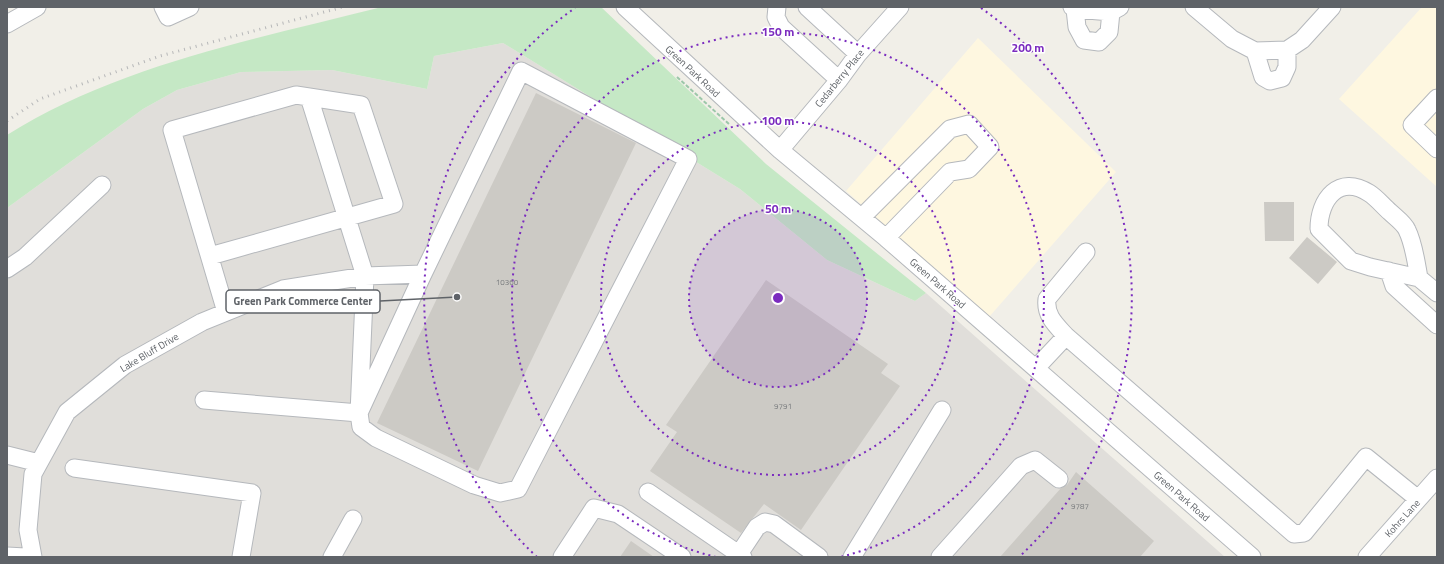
<svg xmlns="http://www.w3.org/2000/svg" width="1444" height="564" font-family="'Titillium Web',sans-serif">
  <style>
    .commercial { fill: #fef7e0 }
    .industrial { fill: #e0deda }
    .green { fill: #c5e8c5 }
    .building { fill: #cccac5 }
    .lines { fill: none; stroke-linecap: round; stroke-linejoin: round }
    .minor-casing { stroke: #b5b8bc; stroke-width: 19 }
    .path { stroke: #9cc7a9; stroke-width: 2; stroke-dasharray: 4 2; stroke-linecap: butt }
    .minor { stroke: #fff; stroke-width: 17 }
    .rail { stroke: #b6b7b8; stroke-width: 3; stroke-dasharray: 1 5; stroke-linecap: butt }
    .ring { fill: none; stroke: #7b2cbf; stroke-width: 2; stroke-dasharray: 2 4 }
    .labels { text-anchor: middle; stroke-width: 3; stroke-linejoin: round; paint-order: stroke }
    .number-label { font-size: 8px; fill: #7a7d7f }
    .street-label { font-size: 10px; fill: #5f6368; stroke: #fff }
    .centre { fill: #7b2cbf; stroke: #fff; stroke-width: 2 }
    .ring-label { font-size: 12px; text-anchor: middle; font-weight: bold; fill: #7b2cbf; stroke: #fff; stroke-width: 3; stroke-linejoin: round; paint-order: stroke }
    .leader { fill: none; stroke: #5f6368; stroke-width: 1.5 }
    .callout-dot { fill: #5f6368; stroke: #fff; stroke-width: 1.5 }
    .callout { fill: #fff; stroke: #5f6368; stroke-width: 1.5 }
    .callout-label { font-size: 11px; text-anchor: middle; font-weight: bold; fill: #5f6368 }
  </style>
  <rect width="100%" height="100%" fill="#f1efe8"/>
  <path class="commercial" d="M1422 7H1437V187L1339 99Z
    M978 38 1116 172 989 317 846 191Z"/>
  <path class="industrial" d="M503 43 740 189 827 260 915 301 926 293 1225 557H7V208L143 109 177 90 241 72 332 70 427 89 434 56Z"/>
  <path class="green" d="M382 7H601L766 164 926 293 915 301 827 260 740 189 503 43 434 56 427 89 332 70 241 72 177 90 143 109 7 208V135C118 65 256 39 382 7Z"/>
  <path class="building" d="M536 93 636 143 478 471 377 423Z
    M1264 202H1294V241H1265Z
    M1307 237 1337 262 1318 284 1289 258Z
    M766 280 888 364 881 373 900 386 801 530 764 504 741 533 650 471 677 432 666 425Z
    M1076 472 1154 541 1140 557H1000L1061 488 1067 485Z
    M631 541 654 557H620Z"/>
  <g class="lines">
    <defs>
      <path id="minor" d="M163 7 168 17 190 7
        M625 7 780 150 886 238 1252 557
        M777 7 776 17 781 27 839 80
        M807 7 858 54
        M1072 7 1075 9 1111 12 1120 7
        M1194 7 1232 39 1255 51 1287 50 1302 40 1332 7
        M1075 9 1077 27 1084 40 1099 42 1109 32 1111 12
        M7 24 37 7
        M1255 51 1263 77 1270 81 1282 78 1287 67V50
        M1437 98 1412 125 1437 149
        M780 150 839 80 858 54 900 7
        M862 217 950 129 969 124 990 147 969 169 950 172 886 238
        M1086 252 1047 299C1045 315 1055 324 1066 336L1294 534 1304 533 1366 457 1418 499
        M210 256 394 204 361 105 296 95 172 130 226 312
        M7 269 25 257 102 185
        M1389 271 1394 286 1437 325
        M1419 278C1416 262 1414 244 1407 230 1404 223 1395 217 1390 212 1383 206 1377 198 1369 193 1339 174 1319 199 1319 229L1351 261 1370 267 1419 278 1437 293
        M1036 368 1066 336
        M204 400 359 413 423 274
        M7 455 39 463
        M74 468 252 493 241 557
        M648 492 743 557
        M739 554 757 527 765 522 774 524 819 557
        M7 556 25 557
        M33 557 28 530 33 474 67 412 125 365 202 322 283 289 365 276 423 274 521 71 688 159 518 489 500 493 474 485 376 438 361 427 359 413 365 276 309 97
        M332 557 353 519
        M562 557 594 508 618 514 682 557
        M852 557 942 410
        M940 557 1021 466 1035 460 1059 479
        M1367 557 1437 478"/>
    </defs>
    <use href="#minor" class="minor-casing"/>
    <path class="path" d="M677 77 729 124"/>
    <use href="#minor" class="minor"/>
    <path class="rail" d="M7 121 40 99 160 56 343 7"/>
  </g>
  <circle cx="778" cy="298" r="89" fill="#7b2cbf" fill-opacity=".12"/>
  <g class="ring">
    <circle cx="778" cy="298" r="89"/>
    <circle cx="778" cy="298" r="177"/>
    <path d="M716 557A266 266 0 1 1 840 557"/>
    <path d="M537 557A354 354 0 0 1 575 8M981 8A354 354 0 0 1 1019 557"/>
  </g>
  <g class="labels">
    <g class="number-label">
      <text x="507" y="285">10360</text>
      <text x="783" y="409">9791</text>
      <text x="1080" y="509">9787</text>
    </g>
    <g class="street-label">
      <text transform="translate(693 71) rotate(43)" y="4">Green Park Road</text>
      <text transform="translate(839 78) rotate(-51)" y="4">Cedarberry Place</text>
      <text transform="translate(938 283) rotate(41)" y="4">Green Park Road</text>
      <text transform="translate(149 352) rotate(-31)" y="4">Lake Bluff Drive</text>
      <text transform="translate(1182 496) rotate(41)" y="4">Green Park Road</text>
      <text transform="translate(1402 518) rotate(-48)" y="4">Kohrs Lane</text>
    </g>
  </g>
  <circle cx="778" cy="298" r="6" class="centre"/>
  <g class="ring-label">
    <text x="778" y="36">150 m</text>
    <text x="1028" y="52">200 m</text>
    <text x="778" y="125">100 m</text>
    <text x="778" y="213">50 m</text>
  </g>
  <path class="leader" d="M457 297L380 301"/>
  <circle class="callout-dot" cx="457" cy="297" r="4"/>
  <rect class="callout" x="226" y="290" width="154" height="23" rx="4"/>
  <g class="callout-label">
    <text x="303" y="305">Green Park Commerce Center</text>
  </g>
  <rect width="1444" height="564" fill="none" stroke="#5f6368" stroke-width="16"/>
</svg>
